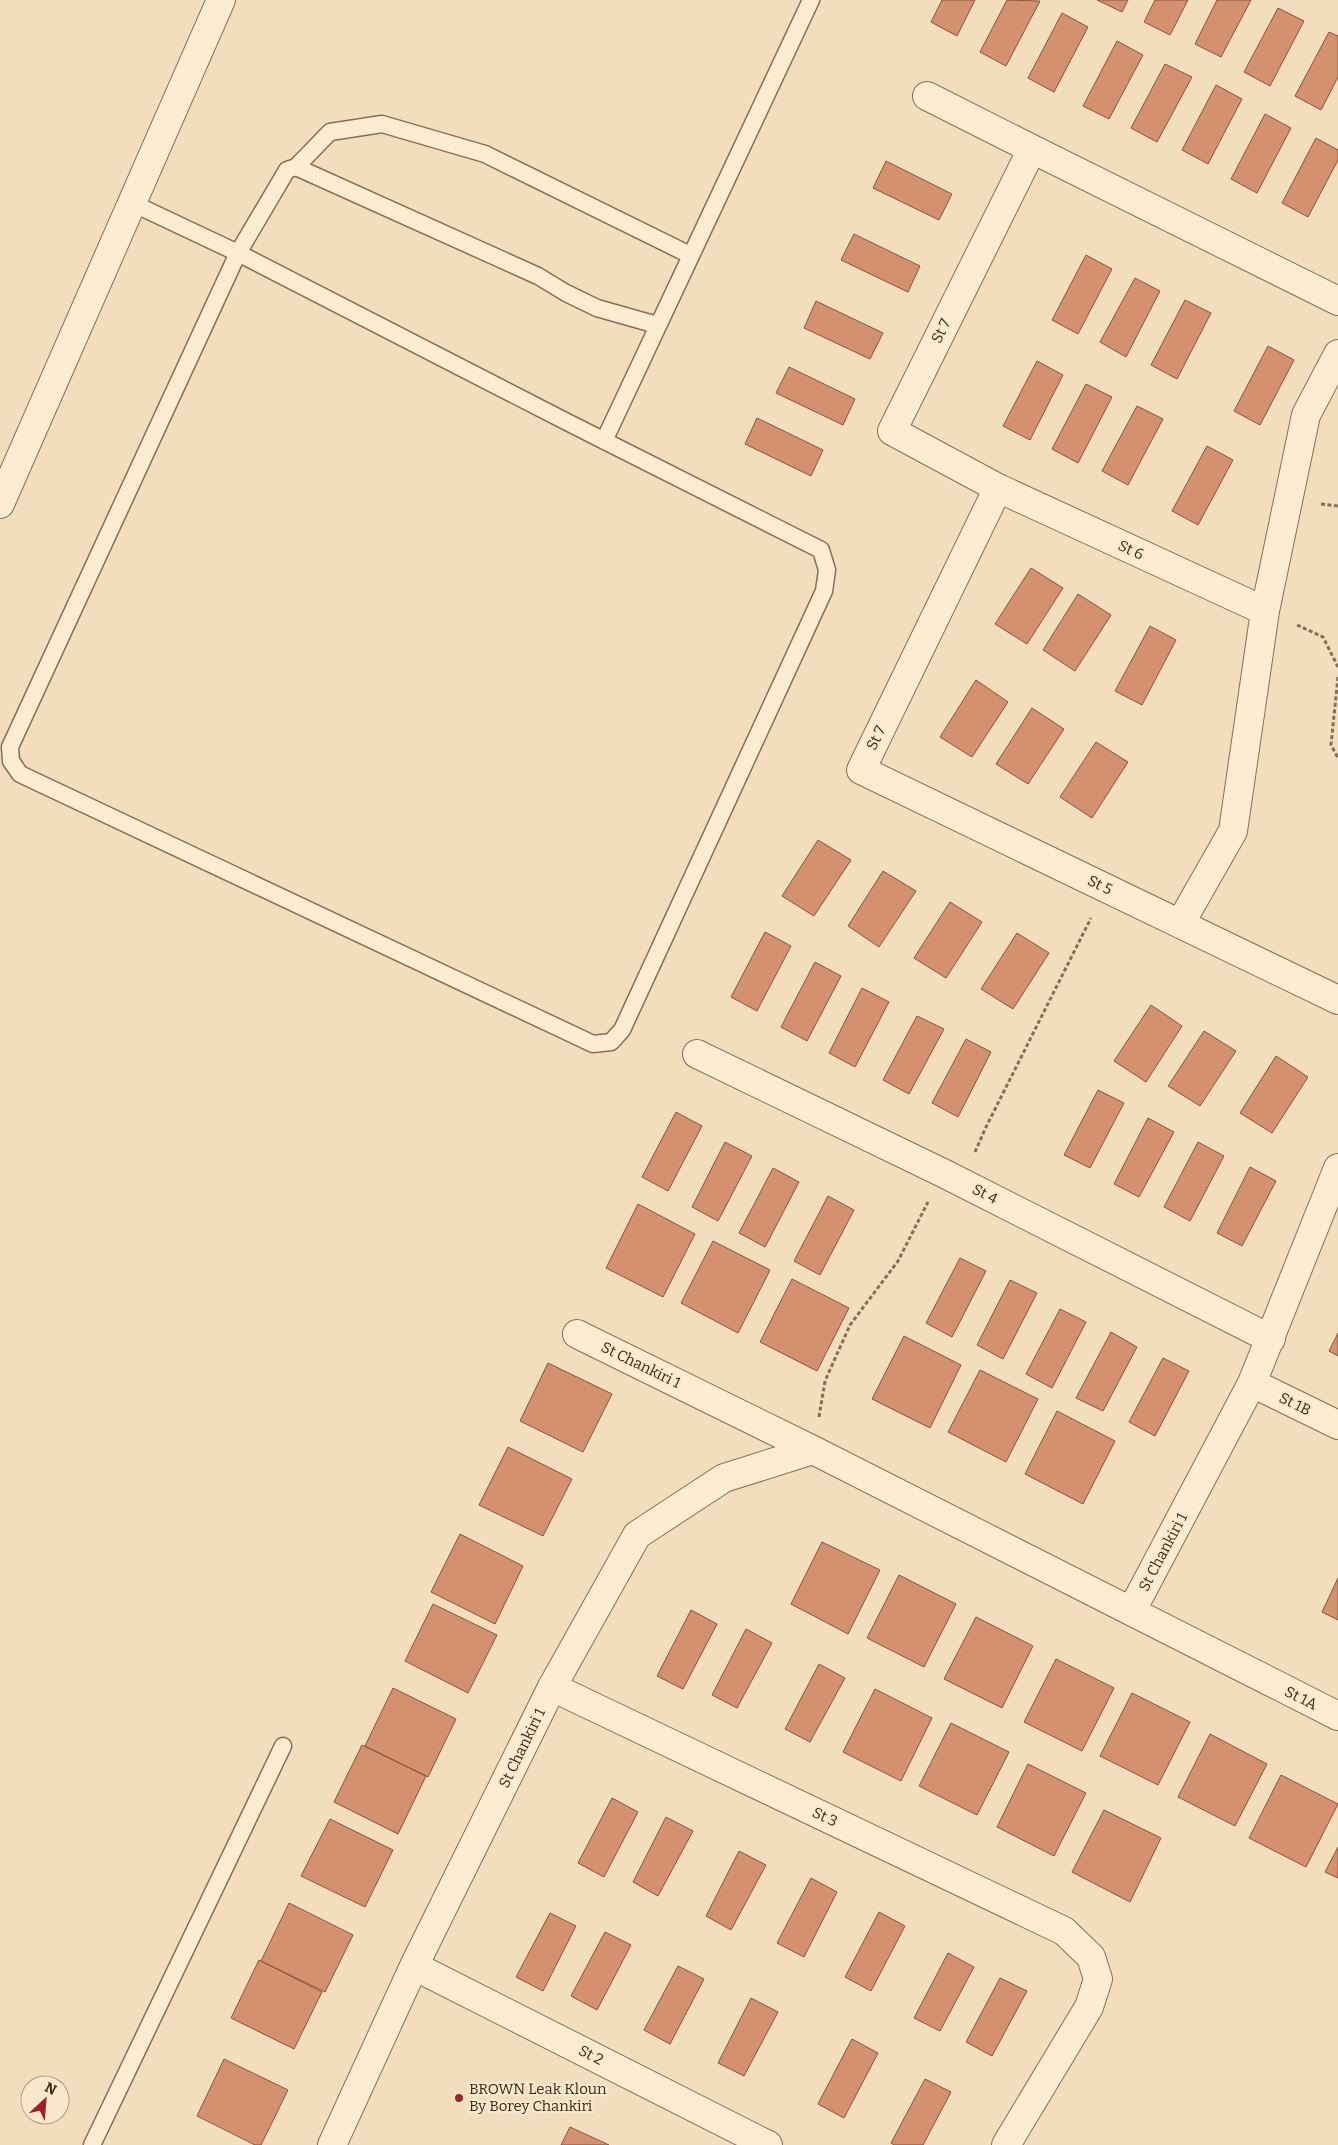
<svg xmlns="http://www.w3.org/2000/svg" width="1338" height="2145" font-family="Bitter,serif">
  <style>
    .building { fill: #d3916f; stroke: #8c5338 }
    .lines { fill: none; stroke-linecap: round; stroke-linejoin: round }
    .service-casing { stroke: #8b6d55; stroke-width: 19 }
    .minor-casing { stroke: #8b6d55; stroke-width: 30 }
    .path { stroke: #8b6d55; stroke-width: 3; stroke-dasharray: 4 2.5; stroke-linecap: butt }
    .service { stroke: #fcecd1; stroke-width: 16 }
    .minor { stroke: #fcecd1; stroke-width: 28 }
    .poi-dot { fill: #9f1f2a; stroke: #f8e9cd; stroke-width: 2 }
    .labels { text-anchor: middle; stroke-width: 4.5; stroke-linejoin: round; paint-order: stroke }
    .street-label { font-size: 15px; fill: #39271b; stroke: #f8e9cd }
    .poi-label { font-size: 15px; fill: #39271b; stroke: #f8e9cd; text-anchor: start }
  </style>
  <rect width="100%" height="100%" fill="#f2debd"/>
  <path class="building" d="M942 0H975L957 36 931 22Z
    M1007 0 1040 1 1006 66 980 52Z
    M1097 0H1128L1122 12Z
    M1155 0H1188L1170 35 1144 22Z
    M1217 0H1251L1221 57 1195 44Z
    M1278 8 1304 21 1270 86 1244 72Z
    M1062 13 1088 27 1054 92 1028 78Z
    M1329 32 1338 36V77L1321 110 1295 96Z
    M1117 41 1143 55 1109 119 1083 106Z
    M1165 64 1192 77 1157 142 1131 128Z
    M1216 85 1242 99 1208 164 1182 150Z
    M1265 114 1291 128 1257 193 1231 179Z
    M1316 138 1338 150V160L1308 217 1282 203Z
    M886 161 952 194 939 220 873 188Z
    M854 234 920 266 908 292 841 260Z
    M1086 255 1112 269 1078 334 1052 320Z
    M1135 278 1160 291 1126 357 1100 342Z
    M1185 300 1211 313 1177 379 1151 365Z
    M816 301 883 333 870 359 804 328Z
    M1268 346 1294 360 1260 425 1234 411Z
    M1037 361 1063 375 1030 440 1003 426Z
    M789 367 855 399 843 425 776 393Z
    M1086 384 1112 397 1078 463 1052 449Z
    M1137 406 1163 419 1128 485 1102 471Z
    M757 418 823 450 811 476 745 444Z
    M1207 446 1233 460 1198 525 1172 511Z
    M1031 568 1063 588 1027 644 995 624Z
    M1078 594 1111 615 1075 671 1043 650Z
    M1150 626 1176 640 1142 705 1115 691Z
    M976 680 1008 702 972 757 940 737Z
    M1032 708 1064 729 1028 784 996 764Z
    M1096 742 1128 762 1092 818 1060 797Z
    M818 840 851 860 814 916 782 896Z
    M883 871 916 891 879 947 848 926Z
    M950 902 982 922 946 978 914 958Z
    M765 932 791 946 757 1011 731 997Z
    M1017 933 1049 953 1013 1009 981 989Z
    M815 962 841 976 807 1041 781 1027Z
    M862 988 889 1002 855 1067 829 1053Z
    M1151 1005 1182 1026 1146 1082 1114 1061Z
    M917 1016 944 1029 909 1094 883 1080Z
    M1204 1031 1236 1051 1200 1106 1168 1086Z
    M966 1039 991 1052 958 1117 932 1103Z
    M1276 1056 1308 1077 1272 1133 1240 1113Z
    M1098 1090 1124 1103 1090 1168 1064 1155Z
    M676 1112 702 1126 668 1191 642 1177Z
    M1148 1118 1174 1132 1139 1197 1114 1184Z
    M725 1142 752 1156 718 1221 692 1207Z
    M1198 1142 1224 1156 1190 1221 1164 1207Z
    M1250 1167 1276 1181 1242 1246 1217 1233Z
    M773 1168 799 1182 765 1247 739 1233Z
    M828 1196 854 1210 820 1275 794 1261Z
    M638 1204 695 1234 663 1297 606 1268Z
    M713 1241 770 1270 738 1333 681 1303Z
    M960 1258 986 1271 952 1337 926 1323Z
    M792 1279 849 1308 817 1371 760 1342Z
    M1010 1280 1037 1293 1003 1359 977 1345Z
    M1060 1309 1086 1322 1052 1388 1026 1374Z
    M1111 1332 1137 1347 1103 1411 1076 1398Z
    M1338 1333V1356L1329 1351Z
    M904 1336 961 1365 930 1428 872 1399Z
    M1163 1358 1189 1371 1155 1436 1129 1422Z
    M548 1363 612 1394 583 1452 520 1421Z
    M980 1370 1038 1399 1006 1462 948 1432Z
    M1057 1411 1115 1441 1083 1504 1025 1474Z
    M508 1447 572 1479 543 1536 479 1505Z
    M460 1534 523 1566 495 1624 431 1592Z
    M822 1542 880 1570 848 1634 791 1604Z
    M899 1575 956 1604 924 1667 867 1638Z
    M1338 1578V1620L1322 1612Z
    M433 1604 497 1635 468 1693 405 1661Z
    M691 1610 717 1624 683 1689 657 1676Z
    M976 1617 1033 1646 1002 1708 944 1679Z
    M746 1629 772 1643 737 1708 712 1695Z
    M1056 1659 1114 1688 1082 1751 1024 1722Z
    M819 1664 845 1678 810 1742 785 1729Z
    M393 1688 456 1719 428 1777 365 1746Z
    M875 1689 932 1718 901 1781 843 1752Z
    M1132 1693 1190 1722 1158 1785 1100 1756Z
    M951 1723 1009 1752 977 1815 919 1786Z
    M1210 1734 1267 1764 1235 1826 1178 1797Z
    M362 1745 426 1776 398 1834 334 1802Z
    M1028 1764 1086 1793 1054 1856 997 1827Z
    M1281 1775 1338 1804 1306 1867 1249 1838Z
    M612 1798 638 1812 604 1877 578 1863Z
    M1104 1810 1161 1838 1130 1902 1072 1872Z
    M666 1817 693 1831 658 1896 633 1882Z
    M330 1819 393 1850 365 1907 301 1876Z
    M1338 1847V1878L1325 1872Z
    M739 1851 766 1865 731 1930 706 1916Z
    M811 1878 837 1892 804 1957 777 1943Z
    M289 1903 353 1935 325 1992 261 1961Z
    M879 1912 905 1926 871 1991 845 1977Z
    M550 1913 576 1926 543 1991 516 1977Z
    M605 1932 631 1945 597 2010 571 1996Z
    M948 1953 974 1967 940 2031 914 2018Z
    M259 1960 322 1992 294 2049 231 2018Z
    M678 1966 704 1979 670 2044 644 2030Z
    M1000 1978 1027 1991 992 2056 966 2042Z
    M751 1998 778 2012 744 2076 718 2063Z
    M852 2039 878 2053 844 2118 818 2104Z
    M224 2059 288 2090 261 2145H255L197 2116Z
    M925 2079 951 2092 923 2145H894L891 2143Z
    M570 2127 609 2145H561Z"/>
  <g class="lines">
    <defs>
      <path id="service" d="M296 167 330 132 382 124 485 154 690 255
        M132 203 238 253 287 170 296 167 538 276 566 293 597 308 657 325
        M238 253 567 422 821 550 827 570 824 591 622 1030 611 1042 593 1044 20 774 11 761 10 747Z
        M604 441 811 0
        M92 2145 283 1746"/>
      <path id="minor" d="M927 96 1032 149
        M1338 301 1032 149 892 431 998 488 861 770 1338 1000
        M998 488 1265 611
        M0 504 221 0
        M1180 924 1233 831 1265 611 1306 415 1338 354
        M697 1054 943 1173 1271 1339
        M577 1334 813 1450 1338 1716
        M1252 1383 1338 1425
        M1132 1610 1252 1383 1338 1168
        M552 1687 1064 1931 1091 1957 1098 1979 1089 2007 1006 2145
        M414 1966 768 2145
        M332 2145 414 1966 552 1687 637 1535 724 1478 813 1450"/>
    </defs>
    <use href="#service" class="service-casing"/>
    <use href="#minor" class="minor-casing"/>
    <path class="path" d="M1321 504 1338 506
      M1297 625 1323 637 1338 667
      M1338 677 1331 745 1338 758
      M975 1152 986 1127 1091 918
      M819 1417 825 1381 850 1325 898 1261 928 1202"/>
    <use href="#service" class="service"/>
    <use href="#minor" class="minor"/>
  </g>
  <circle class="poi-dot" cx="459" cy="2098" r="5"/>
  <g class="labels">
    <g class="street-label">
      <text transform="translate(941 331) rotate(-64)" y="5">St 7</text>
      <text transform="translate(1131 550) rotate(25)" y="5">St 6</text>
      <text transform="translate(876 738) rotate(-64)" y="5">St 7</text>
      <text transform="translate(1100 885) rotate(26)" y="5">St 5</text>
      <text transform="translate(985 1194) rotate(27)" y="5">St 4</text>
      <text transform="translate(641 1365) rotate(26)" y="5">St Chankiri 1</text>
      <text transform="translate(1295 1404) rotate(26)" y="5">St 1B</text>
      <text transform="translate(1163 1552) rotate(-62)" y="5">St Chankiri 1</text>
      <text transform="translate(1301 1698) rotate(26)" y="5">St 1A</text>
      <text transform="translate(522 1748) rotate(-64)" y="5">St Chankiri 1</text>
      <text transform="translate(825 1817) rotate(25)" y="5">St 3</text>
      <text transform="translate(591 2055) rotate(27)" y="5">St 2</text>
    </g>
    <g class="poi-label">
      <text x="469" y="2094">BROWN Leak Kloun<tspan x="469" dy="17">By Borey Chankiri</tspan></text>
    </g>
  </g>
  <g transform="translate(45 2100) rotate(26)"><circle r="24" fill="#f8e9cd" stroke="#ac9b86"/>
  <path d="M0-4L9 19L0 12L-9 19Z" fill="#9f1f2a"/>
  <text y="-8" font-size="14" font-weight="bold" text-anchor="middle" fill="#39271b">N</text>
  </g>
</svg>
